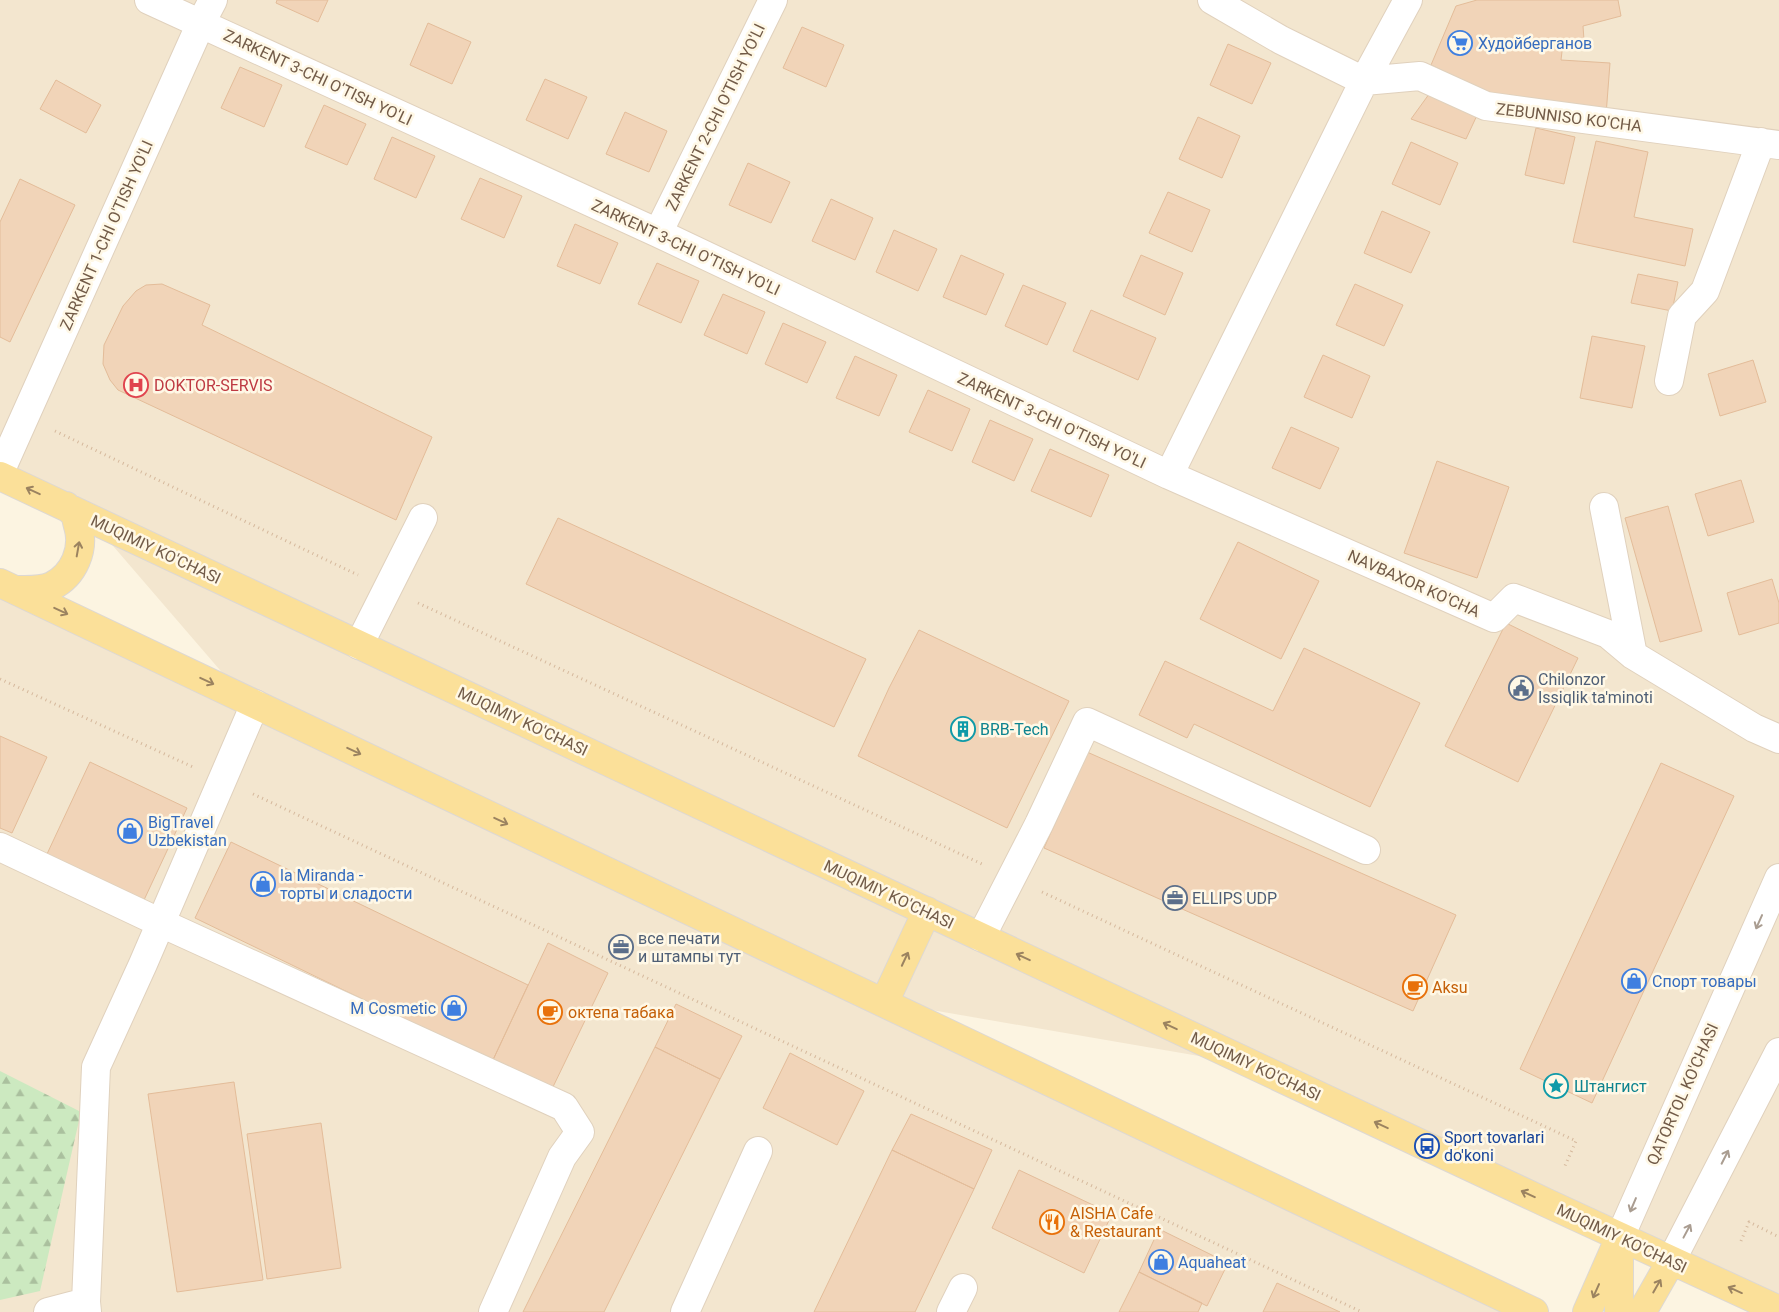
<svg xmlns="http://www.w3.org/2000/svg" width="1779" height="1312" font-family="Roboto,sans-serif">
  <style>
    .residential { fill: #f3e6cf }
    .forest { fill: url(#forest-firs) }
    .building { fill: #f1d4b8; stroke: #e3bc99 }
    .lines { fill: none; stroke-linecap: round; stroke-linejoin: round }
    .minor-casing { stroke: #e0d1bd; stroke-width: 30 }
    .major-casing { stroke: #ddd8d3; stroke-width: 30 }
    .path { stroke: #d5b89c; stroke-width: 3; stroke-dasharray: 1 4; stroke-linecap: butt }
    .minor { stroke: #fff; stroke-width: 28 }
    .major { stroke: #fbe099; stroke-width: 28 }
    .oneway { stroke: #9b8360 }
    .oneway2 { stroke: #aa9d91 }
    .labels { text-anchor: middle; stroke-width: 5; stroke-linejoin: round; paint-order: stroke }
    .shop-label { font-size: 16px; fill: #366cbe; stroke: #fff8e6; text-anchor: start }
    .street-label { font-size: 16px; fill: #725b48; stroke: #fff8e6 }
    .health-label { font-size: 16px; fill: #be3a42; stroke: #fff8e6; text-anchor: start }
    .service-label { font-size: 16px; fill: #4e5e75; stroke: #fff8e6; text-anchor: start }
    .culture-label { font-size: 16px; fill: #0d838f; stroke: #fff8e6; text-anchor: start }
    .food-label { font-size: 16px; fill: #c56008; stroke: #fff8e6; text-anchor: start }
    .transit-label { font-size: 16px; fill: #164399; stroke: #fff8e6; text-anchor: start }
  </style>
  <defs>
    <pattern id="forest-firs" width="22" height="20" patternUnits="userSpaceOnUse" patternTransform="scale(1.25)"><rect width="22" height="20" fill="#cce9c0"/><path d="M5 1l3.5 6h-7zM16 11l3.5 6h-7z" fill="#aac09e"/></pattern>
  </defs>
  <rect width="100%" height="100%" fill="#fcf4e1"/>
  <path class="residential" d="M0 0H1779V1310L1257 1066 885 1002 1534 1312H0V583L244 698 89 518 0 476Z"/>
  <path class="forest" d="M0 1071 81 1112 40 1291 0 1300Z"/>
  <path class="building" d="M277 0H328L318 22 276 3Z
    M1477 0H1618L1621 16 1583 26 1584 40 1563 43 1561 60 1610 63 1606 115 1510 104 1431 65 1456 6Z
    M428 23 471 42 452 84 410 65Z
    M802 27 844 45 826 87 783 68Z
    M1228 44 1271 63 1252 104 1210 85Z
    M240 67 282 85 264 127 221 108Z
    M545 79 587 97 568 139 526 120Z
    M56 80 101 105 86 133 40 109Z
    M1432 90 1479 111 1466 139 1411 119Z
    M324 105 366 124 347 165 305 147Z
    M625 112 667 131 649 172 606 154Z
    M1198 117 1240 136 1222 178 1179 159Z
    M1536 128 1575 137 1564 184 1525 175Z
    M392 137 435 156 416 198 374 179Z
    M1596 141 1648 152 1634 217 1693 229 1685 266 1573 242Z
    M1411 142 1458 163 1440 205 1392 184Z
    M748 163 790 182 771 223 729 205Z
    M480 178 522 196 504 238 461 219Z
    M20 179 75 205 10 342 0 337V222Z
    M1168 192 1210 210 1192 252 1149 233Z
    M831 199 873 218 855 260 812 241Z
    M1382 211 1430 232 1411 273 1364 253Z
    M575 224 618 243 600 284 557 266Z
    M894 230 937 249 918 291 876 272Z
    M961 255 1004 274 986 315 943 297Z
    M1141 255 1183 273 1165 315 1123 296Z
    M657 263 699 281 681 323 638 304Z
    M1638 274 1678 282 1672 311 1631 303Z
    M162 284 210 305 202 325 432 437 396 520 118 390 110 380 103 364 104 345 123 306 136 291 146 285Z
    M1355 284 1403 305 1384 346 1336 325Z
    M1023 285 1066 303 1047 345 1005 326Z
    M723 294 765 312 747 354 704 335Z
    M1091 310 1156 338 1138 380 1073 351Z
    M783 323 826 342 807 383 765 364Z
    M1592 336 1645 346 1632 408 1580 398Z
    M1323 355 1370 376 1352 418 1304 397Z
    M855 356 897 375 879 416 836 398Z
    M1753 360 1766 402 1720 416 1708 374Z
    M928 390 970 409 952 451 909 432Z
    M990 420 1033 439 1014 481 972 462Z
    M1291 427 1339 448 1320 489 1272 468Z
    M1050 449 1109 475 1091 517 1031 491Z
    M1437 461 1509 487 1477 578 1404 553Z
    M1741 480 1754 522 1708 536 1695 494Z
    M1668 506 1702 631 1660 642 1625 518Z
    M558 518 866 659 834 727 526 584Z
    M1238 542 1319 581 1281 659 1200 619Z
    M1772 579 1779 603V623L1739 635 1727 593Z
    M1506 623 1578 658 1518 782 1445 746Z
    M919 630 1069 701 1007 828 858 756 889 688Z
    M1304 648 1420 703 1370 807 1194 724 1187 738 1139 715 1165 661 1273 711Z
    M0 736 47 757 12 833 0 828Z
    M1087 752 1456 915 1413 1011 1044 848Z
    M90 762 187 808 144 900 47 854Z
    M1661 763 1734 796 1592 1103 1520 1069Z
    M231 842 528 985 492 1062 195 918Z
    M548 943 608 973 551 1091 492 1062Z
    M676 1004 742 1036 720 1079 655 1047Z
    M655 1047 720 1079 711 1097 604 1312H523Z
    M790 1053 864 1091 837 1145 763 1108Z
    M234 1082 263 1280 177 1292 148 1094Z
    M911 1114 992 1150 974 1189 892 1150Z
    M321 1123 341 1268 267 1279 247 1134Z
    M892 1150 974 1189 915 1312H814Z
    M1019 1170 1112 1214 1084 1273 992 1228Z
    M1159 1229 1228 1263 1207 1306 1139 1272Z
    M1139 1272 1202 1303 1198 1312H1119Z
    M1277 1283 1340 1312H1263Z"/>
  <g class="lines">
    <defs>
      <path id="minor" d="M149 0 658 233 1169 475 1494 618 1514 598 1608 634 1633 655 1754 728 1779 739
        M1212 0 1281 40 1364 81 1420 76 1486 106 1779 145
        M658 233 773 0
        M1669 381 1682 316 1705 291 1761 142
        M0 472 201 23 213 0
        M1169 475 1364 81 1408 0
        M1604 507 1633 655
        M359 645 423 518
        M0 847 161 923 564 1107 580 1132 562 1157 493 1312
        M981 937 1039 824 1087 722 1366 850
        M1620 1237 1779 878
        M1671 1261 1779 1052
        M48 1312 86 1302
        M87 1312 86 1302 96 1067 143 964 255 704
        M685 1312 758 1151
        M951 1312 963 1288"/>
      <path id="major" d="M0 476 1547 1203 1779 1310
        M0 583 1534 1312
        M17 590C28 590 41 591 52 586 74 575 85 549 78 526 77 522 76 517 75 514 73 511 68 509 66 506
        M884 1003 927 911
        M1587 1312 1620 1237
        M1619 1312V1248
        M1642 1312 1671 1261"/>
    </defs>
    <use href="#minor" class="minor-casing"/>
    <use href="#major" class="major-casing"/>
    <path class="path" d="M55 431 358 575
      M418 603 982 864
      M0 679 193 767
      M253 794 1362 1312
      M1042 892 1576 1141 1564 1168
      M1741 1241 1749 1222 1779 1237"/>
    <use href="#minor" class="minor"/>
    <use href="#major" class="major"/>
  </g>
  <defs><path id="oneway-shaft" d="M-6 0H5M1.5-3L5.5 0L1.5 3" fill="none" stroke-width="1.6" stroke-linecap="round" stroke-linejoin="round" transform="scale(1.25)"/></defs>
  <g class="oneway">
    <use href="#oneway-shaft" transform="translate(33 491) rotate(-155)"/>
    <use href="#oneway-shaft" transform="translate(78 549) rotate(-80)"/>
    <use href="#oneway-shaft" transform="translate(61 611) rotate(25)"/>
    <use href="#oneway-shaft" transform="translate(207 681) rotate(25)"/>
    <use href="#oneway-shaft" transform="translate(354 751) rotate(25)"/>
    <use href="#oneway-shaft" transform="translate(501 821) rotate(25)"/>
    <use href="#oneway-shaft" transform="translate(1023 957) rotate(-155)"/>
    <use href="#oneway-shaft" transform="translate(905 959) rotate(-65)"/>
    <use href="#oneway-shaft" transform="translate(1170 1026) rotate(-155)"/>
    <use href="#oneway-shaft" transform="translate(1381 1125) rotate(-155)"/>
    <use href="#oneway-shaft" transform="translate(1528 1194) rotate(-155)"/>
    <use href="#oneway-shaft" transform="translate(1657 1286) rotate(-60)"/>
    <use href="#oneway-shaft" transform="translate(1735 1290) rotate(-156)"/>
    <use href="#oneway-shaft" transform="translate(1596 1291) rotate(114)"/>
  </g>
  <g class="oneway2">
    <use href="#oneway-shaft" transform="translate(1759 922) rotate(114)"/>
    <use href="#oneway-shaft" transform="translate(1725 1157) rotate(-63)"/>
    <use href="#oneway-shaft" transform="translate(1633 1205) rotate(113)"/>
    <use href="#oneway-shaft" transform="translate(1687 1231) rotate(-62)"/>
  </g>
  <defs>
    <symbol id="supermarket-ring" viewBox="-11 -11 22 22"><circle r="9.5" fill="#fff8e6" stroke="#3f7fe0" stroke-width="1.5"/><path d="M-6-5.5h2.5l.6 2H6L4.5 2H-2.5L-4.4-4H-6ZM-1.5 3.2a1.3 1.3 0 1 0 .1 0ZM3 3.2a1.3 1.3 0 1 0 .1 0Z" fill="#3f7fe0"/></symbol>
    <symbol id="hospital-ring" viewBox="-11 -11 22 22"><circle r="9.5" fill="#fff8e6" stroke="#e0444e" stroke-width="1.5"/><path d="M-5-5h3v3.5h4V-5h3V5h-3V1.5h-4V5h-3Z" fill="#e0444e"/></symbol>
    <symbol id="civic-ring" viewBox="-11 -11 22 22"><circle r="9.5" fill="#fff8e6" stroke="#5c6f8a" stroke-width="1.5"/><path d="M-.6-6.5H3V-4.5H.6V-3L4-1V1h2V6H-6V1h2V-1L-.6-3ZM-1.2 2.5V6h2.4V2.5Z" fill="#5c6f8a"/></symbol>
    <symbol id="building-ring" viewBox="-11 -11 22 22"><circle r="9.5" fill="#fff8e6" stroke="#0f9aa8" stroke-width="1.5"/><path d="M-4-6H4V6H1V3H-1V6H-4ZM-2.5-4.3h1.7v1.8h-1.7ZM.8-4.3h1.7v1.8H.8ZM-2.5-1h1.7V.8h-1.7ZM.8-1h1.7V.8H.8Z" fill="#0f9aa8"/></symbol>
    <symbol id="shop-ring" viewBox="-11 -11 22 22"><circle r="9.5" fill="#fff8e6" stroke="#3f7fe0" stroke-width="1.5"/><path d="M-5-2.5h2.3a2.7 3.5 0 0 1 5.4 0H5L5.5 6h-11ZM-1.5-2.5h3a1.5 2.3 0 0 0-3 0Z" fill="#3f7fe0"/></symbol>
    <symbol id="office-ring" viewBox="-11 -11 22 22"><circle r="9.5" fill="#fff8e6" stroke="#5c6f8a" stroke-width="1.5"/><path d="M-6-3h4V-5.5h4V-3h4V5H-6ZM-1-4.5V-3h2v-1.5ZM-6 0V1H6V0Z" fill="#5c6f8a"/></symbol>
    <symbol id="cafe-ring" viewBox="-11 -11 22 22"><circle r="9.5" fill="#fff8e6" stroke="#e8710a" stroke-width="1.5"/><path d="M-5.5-4.5H6V0H3Q3 3.5 0 3.5H-2.5Q-5.5 3.5-5.5 0ZM3-3.2v2h1.7v-2ZM-6 4.5H4V6H-6Z" fill="#e8710a"/></symbol>
    <symbol id="sight-ring" viewBox="-11 -11 22 22"><circle r="9.5" fill="#fff8e6" stroke="#0f9aa8" stroke-width="1.5"/><path d="M0-6L1.8-2.2L6-1.7L2.9 1.2L3.7 5.4L0 3.3L-3.7 5.4L-2.9 1.2L-6-1.7L-1.8-2.2Z" fill="#0f9aa8"/></symbol>
    <symbol id="bus-ring" viewBox="-11 -11 22 22"><circle r="9.5" fill="#fff8e6" stroke="#1a4fb4" stroke-width="1.5"/><path d="M-5-6H5V4H4V6H2V4H-2V6H-4V4H-5ZM-3.5-4V0h7V-4ZM-3.5 1.2v1.5H-2V1.2ZM2 1.2v1.5H3.5V1.2Z" fill="#1a4fb4"/></symbol>
    <symbol id="restaurant-ring" viewBox="-11 -11 22 22"><circle r="9.5" fill="#fff8e6" stroke="#e8710a" stroke-width="1.5"/><path d="M-5-6h1v4h1v-4h1v4h1v-4h1v5L-1.5 .5V6h-2V.5L-5-1ZM5-6V6H3V1.5H1.5Q1.5-4 5-6Z" fill="#e8710a"/></symbol>
  </defs>
  <g fill-rule="evenodd">
    <use href="#supermarket-ring" x="1446" y="29" width="28" height="28"/>
    <use href="#hospital-ring" x="122" y="371" width="28" height="28"/>
    <use href="#civic-ring" x="1507" y="674" width="28" height="28"/>
    <use href="#building-ring" x="949" y="715" width="28" height="28"/>
    <use href="#shop-ring" x="116" y="817" width="28" height="28"/>
    <use href="#shop-ring" x="249" y="870" width="28" height="28"/>
    <use href="#office-ring" x="1161" y="884" width="28" height="28"/>
    <use href="#office-ring" x="607" y="933" width="28" height="28"/>
    <use href="#shop-ring" x="1620" y="967" width="28" height="28"/>
    <use href="#cafe-ring" x="1401" y="973" width="28" height="28"/>
    <use href="#shop-ring" x="440" y="994" width="28" height="28"/>
    <use href="#cafe-ring" x="536" y="998" width="28" height="28"/>
    <use href="#sight-ring" x="1542" y="1072" width="28" height="28"/>
    <use href="#bus-ring" x="1413" y="1132" width="28" height="28"/>
    <use href="#restaurant-ring" x="1038" y="1208" width="28" height="28"/>
    <use href="#shop-ring" x="1147" y="1248" width="28" height="28"/>
  </g>
  <g class="labels">
    <g class="shop-label">
      <text x="1478" y="49">Худойберганов</text>
      <text x="148" y="828">BigTravel<tspan x="148" dy="18">Uzbekistan</tspan></text>
      <text x="280" y="881">la Miranda -<tspan x="280" dy="18">торты и сладости</tspan></text>
      <text x="1652" y="987">Спорт товары</text>
      <text x="436" y="1014" text-anchor="end">M Cosmetic</text>
      <text x="1178" y="1268">Aquaheat</text>
    </g>
    <g class="street-label">
      <text transform="translate(318 77) rotate(25)" y="6">ZARKENT 3-CHI O'TISH YO'LI</text>
      <text transform="translate(715 117) rotate(-64)" y="6">ZARKENT 2-CHI O'TISH YO'LI</text>
      <text transform="translate(1569 117) rotate(7)" y="6">ZEBUNNISO KO'CHA</text>
      <text transform="translate(106 235) rotate(-66)" y="6">ZARKENT 1-CHI O'TISH YO'LI</text>
      <text transform="translate(686 247) rotate(25)" y="6">ZARKENT 3-CHI O'TISH YO'LI</text>
      <text transform="translate(1052 420) rotate(25)" y="6">ZARKENT 3-CHI O'TISH YO'LI</text>
      <text transform="translate(156 549) rotate(25)" y="6">MUQIMIY KO'CHASI</text>
      <text transform="translate(1414 583) rotate(24)" y="6">NAVBAXOR KO'CHA</text>
      <text transform="translate(523 721) rotate(25)" y="6">MUQIMIY KO'CHASI</text>
      <text transform="translate(889 894) rotate(25)" y="6">MUQIMIY KO'CHASI</text>
      <text transform="translate(1256 1066) rotate(25)" y="6">MUQIMIY KO'CHASI</text>
      <text transform="translate(1682 1094) rotate(-66)" y="6">QATORTOL KO'CHASI</text>
      <text transform="translate(1622 1238) rotate(25)" y="6">MUQIMIY KO'CHASI</text>
    </g>
    <g class="health-label">
      <text x="154" y="391">DOKTOR-SERVIS</text>
    </g>
    <g class="service-label">
      <text x="1538" y="685">Chilonzor<tspan x="1538" dy="18">Issiqlik ta'minoti</tspan></text>
      <text x="1192" y="904">ELLIPS UDP</text>
      <text x="638" y="944">все печати<tspan x="638" dy="18">и штампы тут</tspan></text>
    </g>
    <g class="culture-label">
      <text x="980" y="735">BRB-Tech</text>
      <text x="1574" y="1092">Штангист</text>
    </g>
    <g class="food-label">
      <text x="1432" y="993">Aksu</text>
      <text x="568" y="1018">октепа табака</text>
      <text x="1070" y="1219">AISHA Cafe<tspan x="1070" dy="18">&amp; Restaurant</tspan></text>
    </g>
    <g class="transit-label">
      <text x="1444" y="1143">Sport tovarlari<tspan x="1444" dy="18">do'koni</tspan></text>
    </g>
  </g>
</svg>
